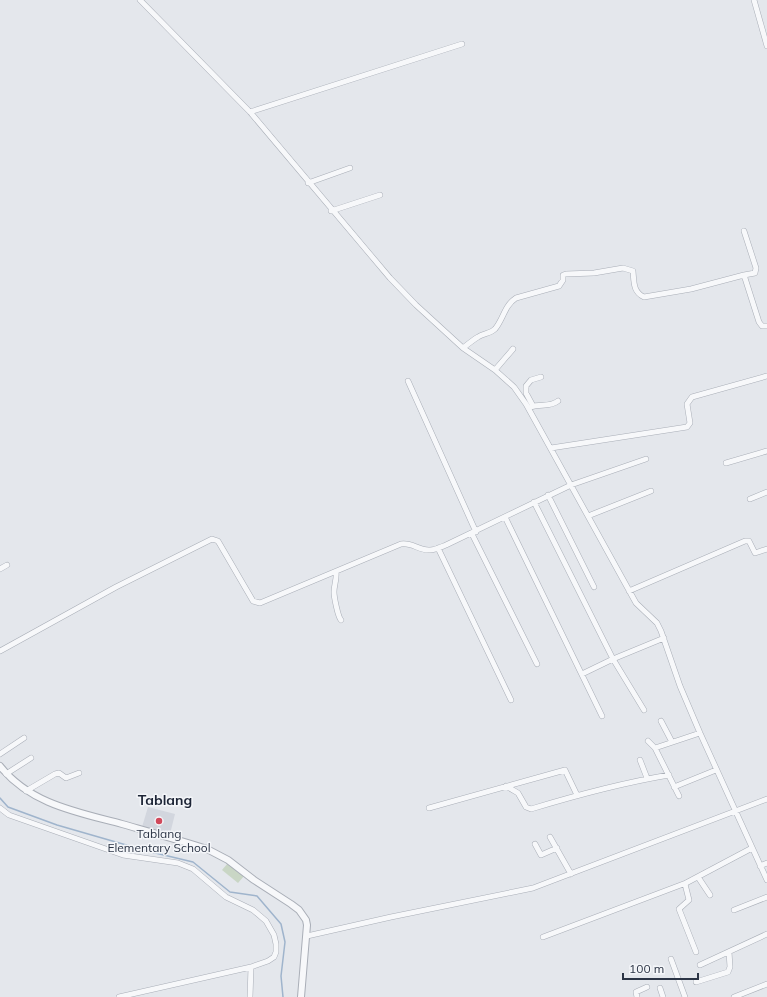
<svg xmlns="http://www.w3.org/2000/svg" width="767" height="997" font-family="Mulish,sans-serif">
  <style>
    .built { fill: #d2d6de }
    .park { fill: #c9d6c5 }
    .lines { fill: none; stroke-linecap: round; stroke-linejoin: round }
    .stream { stroke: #9fb4cc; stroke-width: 1.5 }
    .minor-casing { stroke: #a9aeb7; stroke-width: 6 }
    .tertiary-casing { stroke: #a9aeb7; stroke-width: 8 }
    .minor { stroke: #f7f8fa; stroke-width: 5 }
    .tertiary { stroke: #f7f8fa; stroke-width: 6 }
    .poi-dot { fill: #d1495b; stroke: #f4f6f9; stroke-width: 1.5 }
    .labels { text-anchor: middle; stroke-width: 3; stroke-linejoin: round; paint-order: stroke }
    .poi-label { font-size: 12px; fill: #2b3445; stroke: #f4f6f9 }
    .quarter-label { font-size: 14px; font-weight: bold; fill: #1d2536; stroke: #f4f6f9 }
  </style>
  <rect width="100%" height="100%" fill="#e4e7ec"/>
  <path class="built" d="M148 807 175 814 170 834 142 827Z"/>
  <path class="park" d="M228 863 244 876 238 883 222 870Z"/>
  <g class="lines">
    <path class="stream" d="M0 798 8 807 57 825 147 851 193 862 230 892 257 896 281 924 285 942 281 976 283 997"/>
    <defs>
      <path id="minor" d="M140 0 250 112 390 278 416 305 463 348 495 370 514 387 526 404 636 603 657 623 661 631 680 686 700 733 767 880
        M754 0 767 46
        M250 112 462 44
        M308 183 350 168
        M331 211 380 195
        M744 231 756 268 755 273 744 275
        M463 348C468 344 473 340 478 337 484 333 490 334 495 329 504 318 504 306 516 298L559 286 563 280V275L566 274 594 273 623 268 633 271C634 282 633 292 644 297L691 289 744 275 759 322 762 326H767
        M495 370 513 349
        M408 381 476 532
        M533 406 526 393V386L531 380 541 377
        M531 407C540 403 549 408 558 401
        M551 448 687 427 690 423 687 404 692 397 767 376
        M726 463 767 451
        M548 495 594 587
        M750 499 767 492
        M534 502 613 659 664 638
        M588 516 651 491
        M505 517 602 716
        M472 534 537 664
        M438 548 511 700
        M0 569 7 565
        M336 572C337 579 334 585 334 592 334 597 338 617 341 620
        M629 591 745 541H749L755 553 767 549
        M0 651 116 587 212 539 218 541 253 601 260 603 401 544C412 542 419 551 430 550 435 550 441 547 446 545L571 485 646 459
        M582 674 613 659 644 710
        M661 721 672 742
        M648 741 655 748
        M0 754 24 738
        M640 760 647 778
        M6 774 31 758
        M506 786 518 793 526 807 531 809C577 795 622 783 669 775
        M674 787 716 770
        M26 791 55 774 59 773 66 778 79 773
        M679 796 655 748 700 733
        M0 808 9 815 123 855 178 863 193 869 226 897 253 910 266 921 274 935 276 944V952L274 957 268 961 251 967 119 997
        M429 808 565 770 577 795
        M550 837 571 874
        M535 844 541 855 557 848
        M760 866 767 863
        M698 877 710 895
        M685 884 689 900 679 909 696 952
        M734 910 767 897
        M307 936 391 917 533 888 767 799
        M543 937 686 883 752 848
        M671 959 685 997
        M700 965 767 934
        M696 982 728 972 730 967 729 952
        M660 988 663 997
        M250 997 251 967
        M637 997 636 992 647 987
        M734 997 767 984"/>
      <path id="tertiary" d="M0 766C30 804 77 812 122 824 150 832 179 840 207 849L228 860 254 880 291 904 299 910 306 920 307 925 301 997"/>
    </defs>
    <use href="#minor" class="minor-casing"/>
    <use href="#tertiary" class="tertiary-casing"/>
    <use href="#minor" class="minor"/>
    <use href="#tertiary" class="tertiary"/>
  </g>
  <circle class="poi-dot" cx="159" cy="821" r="4"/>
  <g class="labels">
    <g class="poi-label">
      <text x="159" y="838">Tablang<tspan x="159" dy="14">Elementary School</tspan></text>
    </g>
    <g class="quarter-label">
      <text x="165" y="805">Tablang</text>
    </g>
  </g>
  <path d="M623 973v6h75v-6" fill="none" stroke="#2b3445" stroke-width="2"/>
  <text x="629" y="973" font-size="12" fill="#2b3445" stroke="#f4f6f9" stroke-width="3" paint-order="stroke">100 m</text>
</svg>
